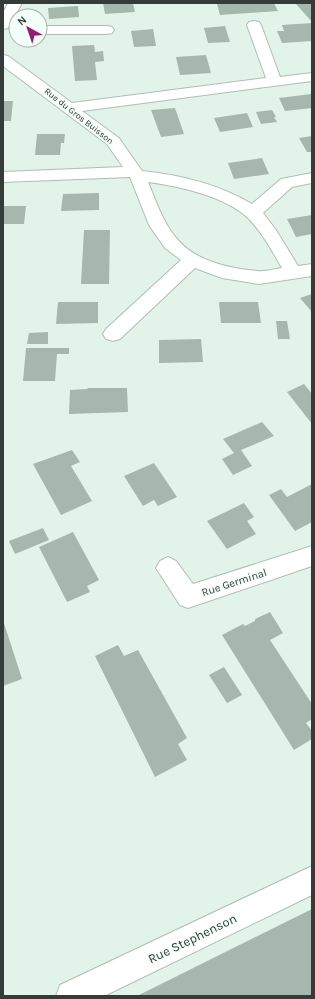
<svg xmlns="http://www.w3.org/2000/svg" width="315" height="999" font-family="Karla,sans-serif">
  <style>
    .building { fill: #a6b7ae }
    .lines { fill: none; stroke-linecap: round; stroke-linejoin: round }
    .minor-casing { stroke: #adbeb5; stroke-width: 2 }
    .minor { fill: #fff; fill-rule: evenodd }
    .labels { text-anchor: middle; stroke-width: 3.5; stroke-linejoin: round; paint-order: stroke }
    .far-street-label { font-size: 9px; fill: #343b38; stroke: #f4fff9 }
    .street-label { font-size: 11px; fill: #343b38; stroke: #f4fff9 }
    .near-street-label { font-size: 13px; fill: #343b38; stroke: #f4fff9 }
  </style>
  <rect width="100%" height="100%" fill="#e2f4ea"/>
  <path class="building" d="M103 3H133L135 12 105 14Z
    M234 3H274L278 11 220 15 217 4Z
    M295 3H312V22L305 14Z
    M78 6 79 17 49 19 48 8Z
    M312 23V41L282 43 277 31H284L282 25Z
    M225 26 230 42 208 43 204 28Z
    M153 29 156 46 134 47 131 31Z
    M94 45 95 52 103 51 104 61 95 62 97 80 75 81 72 46Z
    M206 55 211 73 180 75 176 57Z
    M311 94 312 108 285 111 279 98Z
    M3 101H13L11 121H3Z
    M175 108 184 134 161 137 151 110Z
    M272 110 276 117H274L277 122 261 124 256 112Z
    M247 113 253 127 220 132 214 118Z
    M37 134H65L64 143H61L60 155H35Z
    M312 136V152H307L299 138Z
    M262 158 269 174 234 179 228 163Z
    M99 193V210L61 211 63 194Z
    M3 206H26L24 224H3Z
    M312 215V234L296 237 287 219Z
    M84 230H110L109 284H81Z
    M312 294V312L300 298Z
    M58 302H98V323L56 324Z
    M219 302H258L261 323H221Z
    M276 321H287L290 339H278Z
    M48 332V344H27L29 333Z
    M201 339 203 362 159 363V340Z
    M26 348H69V354H57L55 381H23Z
    M304 384 312 394V424L287 392Z
    M88 388H127L128 412 69 414 70 390 87 389Z
    M262 422 274 436 241 450 252 466 233 475 222 459 234 453 223 439Z
    M72 450 80 462 71 466 92 501 61 515 33 464Z
    M154 463 177 497 158 506 154 500 143 506 124 476Z
    M312 484V522L295 531 269 495 281 489 287 497Z
    M244 503 254 517 247 521 256 534 227 549 207 521Z
    M43 528 49 540 15 554 9 541Z
    M73 532 99 580 87 586 90 592 67 602 39 547Z
    M270 612 283 633 270 640 312 704V719L306 723 312 731V739L294 750 222 635 243 624 245 626 255 621V619Z
    M3 620 22 679 3 686Z
    M118 645 124 656 138 650 187 738 178 744 187 760 155 777 95 656Z
    M224 667 242 695 227 703 209 675Z
    M312 909V996H137Z"/>
  <g class="lines">
    <defs>
      <path id="minor" d="M8 3H22L8 28 3 29V13Z
        M254 21 259 22 261 25 280 77 312 73V81L82 111 119 138 142 171C181 175 218 184 252 204L281 179 312 173V183L292 187 263 213 276 230 298 266 312 264V276L259 284 222 278 195 268 120 339 113 341 106 339 103 334 106 329 181 260 165 248 149 225 130 177 3 182V172L123 167 107 144 3 66V55L8 56 72 103 266 78 247 25 249 22ZM148 182C178 186 225 196 248 218 262 232 272 251 282 268 274 269 265 272 258 271 230 269 195 261 177 239 163 223 156 201 148 182Z
        M40 26H107L112 27 114 30 112 33 107 34H40Z
        M312 546V566L188 608 180 605 156 568 160 561 168 557 176 561 193 584Z
        M312 866V895L104 996H56L60 985Z"/>
    </defs>
    <use href="#minor" class="minor-casing"/>
    <use href="#minor" class="minor"/>
  </g>
  <g class="labels">
    <g class="far-street-label">
      <text transform="translate(79 116) rotate(38)" y="3">Rue du Gros Buisson</text>
    </g>
    <g class="street-label">
      <text transform="translate(234 582) rotate(-18)" y="4">Rue Germinal</text>
    </g>
    <g class="near-street-label">
      <text transform="translate(192 938) rotate(-26)" y="5">Rue Stephenson</text>
    </g>
  </g>
  <rect width="315" height="999" fill="none" stroke="#343b38" stroke-width="8"/>
  <g transform="translate(28 28) rotate(320)"><circle r="19" fill="#f4fff9" stroke="#a7b1ac"/>
  <path d="M0-3L7 15L0 10L-7 15Z" fill="#971b75"/>
  <text y="-6" font-size="11" font-weight="bold" text-anchor="middle" fill="#343b38">N</text>
  </g>
</svg>
